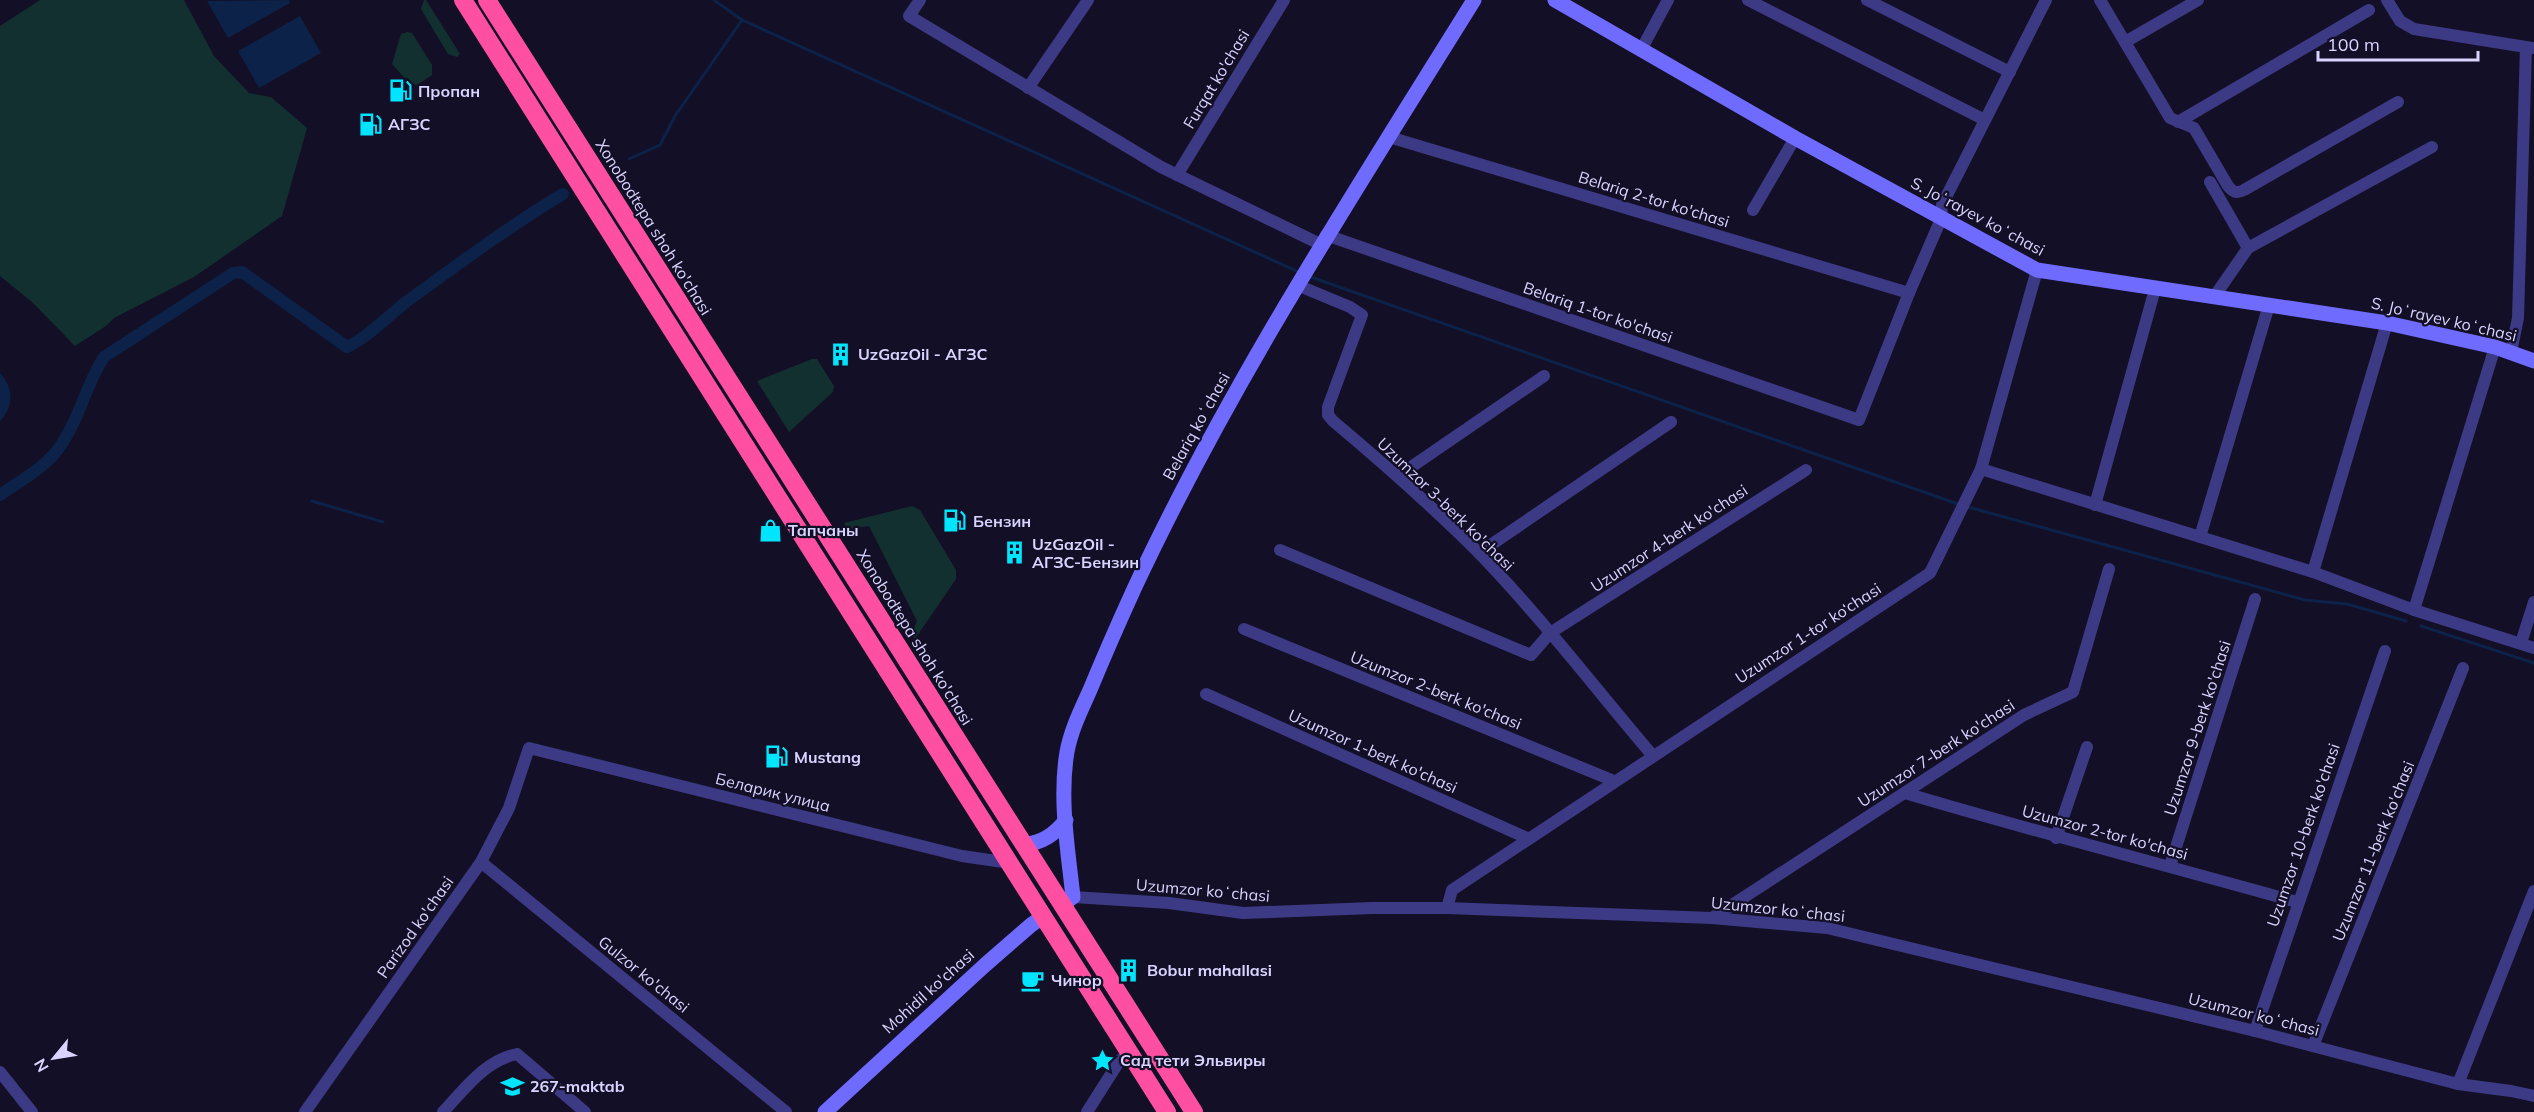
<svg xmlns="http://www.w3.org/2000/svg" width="2534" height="1112" viewBox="0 0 2534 1112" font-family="Mulish,sans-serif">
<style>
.green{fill:#12302f}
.water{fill:#0c2248}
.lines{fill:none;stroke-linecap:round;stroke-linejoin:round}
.stream{stroke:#0c2248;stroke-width:3}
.canal{stroke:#0c2248;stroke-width:12}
.street{stroke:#3d3a85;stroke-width:12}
.secondary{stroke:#6f6bff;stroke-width:15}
.highway{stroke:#ff4fa3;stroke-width:18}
.labels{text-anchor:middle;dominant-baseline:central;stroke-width:4.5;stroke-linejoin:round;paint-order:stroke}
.street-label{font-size:16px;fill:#d9d4ff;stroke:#130f26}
.poi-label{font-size:16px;font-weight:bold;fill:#d9d4ff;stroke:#130f26;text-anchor:start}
</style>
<rect width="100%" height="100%" fill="#130f26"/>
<g class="green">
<path d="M 40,0 L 184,0 L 214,56 L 249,93 L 271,97 L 307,128 L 282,216 L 194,277 L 114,318 L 106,326 L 75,346 L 32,302 L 0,276 L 0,26 Z"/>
<path d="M 424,0 L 426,0 L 460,54 L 457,57 L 448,54 L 421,9 Z"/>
<path d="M 408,32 L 412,33 L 432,65 L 432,75 L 417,85 L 409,83 L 392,64 L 401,34 Z"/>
<path d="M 812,359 L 817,359 L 834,386 L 833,392 L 789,432 L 757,381 Z"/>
<path d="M 912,506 L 920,510 L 956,570 L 956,579 L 915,639 L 911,634 L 917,621 L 869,526 L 848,529 L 844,523 Z"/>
</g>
<g class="water">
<path d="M 289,0 L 290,3 L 228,38 L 207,1 Z"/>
<path d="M 300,16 L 321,53 L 259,88 L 238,51 Z"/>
<path d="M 0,373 C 14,388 14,406 0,421 Z"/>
</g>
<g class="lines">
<g class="stream">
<path d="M 714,0 L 742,20 L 1299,272"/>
<path d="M 629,159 L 660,145 L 675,116 L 742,20"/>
<path d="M 1308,276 L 1958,504"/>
<path d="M 312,501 L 383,522"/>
<path d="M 1968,507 L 2305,600 L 2347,604 L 2406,621"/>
<path d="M 2421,626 L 2534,663"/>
</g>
<path class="canal" d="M 0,495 C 21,480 47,467 61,445 C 80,418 86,384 104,357 L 233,273 L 242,272 L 347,347 C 368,337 387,317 406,302 C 457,265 508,227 563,194"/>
<g class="street">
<path d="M 920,0 L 909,16 L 1161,167 L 1320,244"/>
<path d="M 1748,0 L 1985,120"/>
<path d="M 1867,0 L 2010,72"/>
<path d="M 2100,0 L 2170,118 L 2194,128 L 2228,186 C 2233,192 2236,194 2244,190 L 2398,102"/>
<path d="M 2387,0 L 2400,21 L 2414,29 L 2532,48"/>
<path d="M 2125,42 L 2198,0"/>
<path d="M 1641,50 L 1668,0"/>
<path d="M 1028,88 L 1088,0"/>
<path d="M 2178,122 L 2369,10"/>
<path d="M 1389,137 L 1909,293"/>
<path d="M 1177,175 L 1284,0"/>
<path d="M 2210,182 L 2248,248"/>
<path d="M 1753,210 L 1795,138"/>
<path d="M 1326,235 L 1859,420 L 1909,293 L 1941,219 L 1942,205 L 2046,0"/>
<path d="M 1297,285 L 1350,307 L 1362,315 L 1328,407 L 1328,415 L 1333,421 C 1383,463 1432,506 1478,552 C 1540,616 1595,688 1653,756"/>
<path d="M 2214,297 L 2248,248 L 2432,147"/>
<path d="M 2511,352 L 2518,318 L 2526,47"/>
<path d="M 1981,469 L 2313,572 L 2414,610 L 2534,648"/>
<path d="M 1398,476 L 1544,376"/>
<path d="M 2095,505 L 2155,289"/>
<path d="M 2200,537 L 2269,305"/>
<path d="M 1280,550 L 1531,655 L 1550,633 L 1806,470"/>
<path d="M 1479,553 L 1671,422"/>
<path d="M 2313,572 L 2387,323"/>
<path d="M 2414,610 L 2495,347"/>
<path d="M 1244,629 L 1614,781"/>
<path d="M 2521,643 L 2534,602"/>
<path d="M 1206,694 L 1527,838"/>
<path d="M 1905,793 C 2035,832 2166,865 2297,902"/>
<path d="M 2056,838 L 2087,747"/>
<path d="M 481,862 L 786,1112"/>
<path d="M 2170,866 L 2255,599"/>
<path d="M 1073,897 L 1169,903 L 1243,913 L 1372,908 L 1447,908 L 1712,918 L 1827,928 L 2255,1031 L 2458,1084 L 2511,1091 L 2534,1096"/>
<path d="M 1447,908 L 1452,890 L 1930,573 L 1981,469 L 2037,270"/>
<path d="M 1712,918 L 2024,715 L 2073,692 L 2109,569"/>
<path d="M 2255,1031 L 2385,651"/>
<path d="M 2313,1046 L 2463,668"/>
<path d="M 0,1072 L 32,1112"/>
<path d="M 2458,1084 L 2534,891"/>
<path d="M 305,1112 L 481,862 L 509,808 L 529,748 L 962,856 L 1010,863"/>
<path d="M 443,1112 C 465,1089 484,1061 517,1054 L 585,1112"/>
<path d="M 1087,1112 L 1120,1060 L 1131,1053"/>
</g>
<g class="secondary">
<path d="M 1555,0 L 1795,138 L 2037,270 L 2387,323 L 2495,347 L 2534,361"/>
<path d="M 1024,845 C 1043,842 1054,835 1066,820"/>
<path d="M 1062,905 L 1073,897 C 1068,850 1059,799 1067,752 C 1071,730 1081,710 1090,690 C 1104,656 1119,622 1134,589 C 1230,383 1354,193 1474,0"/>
<path d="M 825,1112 L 985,965 L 1031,925 L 1044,916"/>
</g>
<g class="highway">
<path d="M 463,0 L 1167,1112"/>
<path d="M 487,0 L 1194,1112"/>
</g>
</g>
<defs>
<symbol id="fuel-bare" viewBox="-9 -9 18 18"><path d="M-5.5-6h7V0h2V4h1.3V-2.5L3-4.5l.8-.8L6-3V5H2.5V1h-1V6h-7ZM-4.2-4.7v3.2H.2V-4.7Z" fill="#00e5ff" stroke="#130f26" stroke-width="2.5" paint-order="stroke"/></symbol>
<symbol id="building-bare" viewBox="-9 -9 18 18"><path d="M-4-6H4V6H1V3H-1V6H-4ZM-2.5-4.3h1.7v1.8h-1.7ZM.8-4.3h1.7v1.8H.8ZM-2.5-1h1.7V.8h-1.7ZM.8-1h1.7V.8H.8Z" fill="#00e5ff" stroke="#130f26" stroke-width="2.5" paint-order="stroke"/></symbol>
<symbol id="shop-bare" viewBox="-9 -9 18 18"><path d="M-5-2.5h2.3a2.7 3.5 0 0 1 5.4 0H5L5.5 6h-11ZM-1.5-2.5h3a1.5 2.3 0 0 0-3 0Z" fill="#00e5ff" stroke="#130f26" stroke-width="2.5" paint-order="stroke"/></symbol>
<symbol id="cafe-bare" viewBox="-9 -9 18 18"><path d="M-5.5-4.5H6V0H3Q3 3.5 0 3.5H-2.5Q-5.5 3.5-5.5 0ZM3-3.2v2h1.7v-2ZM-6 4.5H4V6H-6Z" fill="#00e5ff" stroke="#130f26" stroke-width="2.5" paint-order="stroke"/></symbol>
<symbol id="sight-bare" viewBox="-9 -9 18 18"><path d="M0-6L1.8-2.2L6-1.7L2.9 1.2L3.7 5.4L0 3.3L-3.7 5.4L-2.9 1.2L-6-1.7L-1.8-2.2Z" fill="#00e5ff" stroke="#130f26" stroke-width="2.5" paint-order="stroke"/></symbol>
<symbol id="school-bare" viewBox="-9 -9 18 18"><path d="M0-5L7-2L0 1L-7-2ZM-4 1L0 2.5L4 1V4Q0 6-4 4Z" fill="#00e5ff" stroke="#130f26" stroke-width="2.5" paint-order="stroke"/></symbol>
</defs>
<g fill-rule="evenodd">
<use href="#fuel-bare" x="384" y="74" width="33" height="33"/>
<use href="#fuel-bare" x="354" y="108" width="33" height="33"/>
<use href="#building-bare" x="824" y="338" width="33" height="33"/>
<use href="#fuel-bare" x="938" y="504" width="33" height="33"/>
<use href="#shop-bare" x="754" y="514" width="33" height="33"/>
<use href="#building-bare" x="998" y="536" width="33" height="33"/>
<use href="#fuel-bare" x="760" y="740" width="33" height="33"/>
<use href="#building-bare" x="1112" y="954" width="33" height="33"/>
<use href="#cafe-bare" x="1016" y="964" width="33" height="33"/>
<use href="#sight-bare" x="1086" y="1044" width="33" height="33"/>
<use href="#school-bare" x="496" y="1070" width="33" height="33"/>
</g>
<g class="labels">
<g class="street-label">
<text transform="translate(1216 79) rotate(-59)">Furqat ko'chasi</text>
<text transform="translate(1654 199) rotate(17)">Belariq 2-tor ko'chasi</text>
<text transform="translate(1978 216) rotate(28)">S. Joʻrayev koʻchasi</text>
<text transform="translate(654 227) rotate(58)">Xonobodtepa shoh ko'chasi</text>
<text transform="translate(1598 312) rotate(19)">Belariq 1-tor ko'chasi</text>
<text transform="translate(2444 319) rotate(13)">S. Joʻrayev koʻchasi</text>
<text transform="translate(1196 426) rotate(-61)">Belariq koʻchasi</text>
<text transform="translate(1446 504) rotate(44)">Uzumzor 3-berk ko'chasi</text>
<text transform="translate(1669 538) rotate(-33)">Uzumzor 4-berk ko'chasi</text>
<text transform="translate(1808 633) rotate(-33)">Uzumzor 1-tor ko‘chasi</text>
<text transform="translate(915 637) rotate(58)">Xonobodtepa shoh ko'chasi</text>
<text transform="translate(1436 690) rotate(22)">Uzumzor 2-berk ko'chasi</text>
<text transform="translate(2197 728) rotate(-72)">Uzumzor 9-berk ko'chasi</text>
<text transform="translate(1373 751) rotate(24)">Uzumzor 1-berk ko'chasi</text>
<text transform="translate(1936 753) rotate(-33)">Uzumzor 7-berk ko'chasi</text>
<text transform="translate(773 792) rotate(14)">Беларик улица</text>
<text transform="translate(2105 832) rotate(15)">Uzumzor 2-tor ko'chasi</text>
<text transform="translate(2303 835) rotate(-71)">Uzumzor 10-berk ko'chasi</text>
<text transform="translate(2373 851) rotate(-68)">Uzumzor 11-berk ko'chasi</text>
<text transform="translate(1203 890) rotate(5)">Uzumzor koʻchasi</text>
<text transform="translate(1778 909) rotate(6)">Uzumzor koʻchasi</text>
<text transform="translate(415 927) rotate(-55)">Parizod ko'chasi</text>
<text transform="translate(644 974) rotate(39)">Gulzor ko'chasi</text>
<text transform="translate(928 991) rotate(-42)">Mohidil ko'chasi</text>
<text transform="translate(2254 1014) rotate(14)">Uzumzor koʻchasi</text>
</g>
<g class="poi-label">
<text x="418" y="91">Пропан</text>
<text x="388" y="124">АГЗС</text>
<text x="858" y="354">UzGazOil - АГЗС</text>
<text x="973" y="521">Бензин</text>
<text x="788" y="530">Тапчаны</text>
<text x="1032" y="544">UzGazOil -<tspan x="1032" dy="18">АГЗС-Бензин</tspan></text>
<text x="794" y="757">Mustang</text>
<text x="1147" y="970">Bobur mahallasi</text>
<text x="1051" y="980">Чинор</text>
<text x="1120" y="1060">Сад тети Эльвиры</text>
<text x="530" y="1086">267-maktab</text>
</g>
</g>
<g transform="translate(54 1058) rotate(240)" stroke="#130f26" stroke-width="4.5" paint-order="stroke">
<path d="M0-4.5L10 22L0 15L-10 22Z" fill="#d9d4ff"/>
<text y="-9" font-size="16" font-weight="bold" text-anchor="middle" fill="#d9d4ff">N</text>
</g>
<path d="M2318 51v9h160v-9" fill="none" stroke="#d9d4ff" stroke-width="3"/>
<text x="2327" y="51" font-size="18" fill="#d9d4ff" stroke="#130f26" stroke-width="4.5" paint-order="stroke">100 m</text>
</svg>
